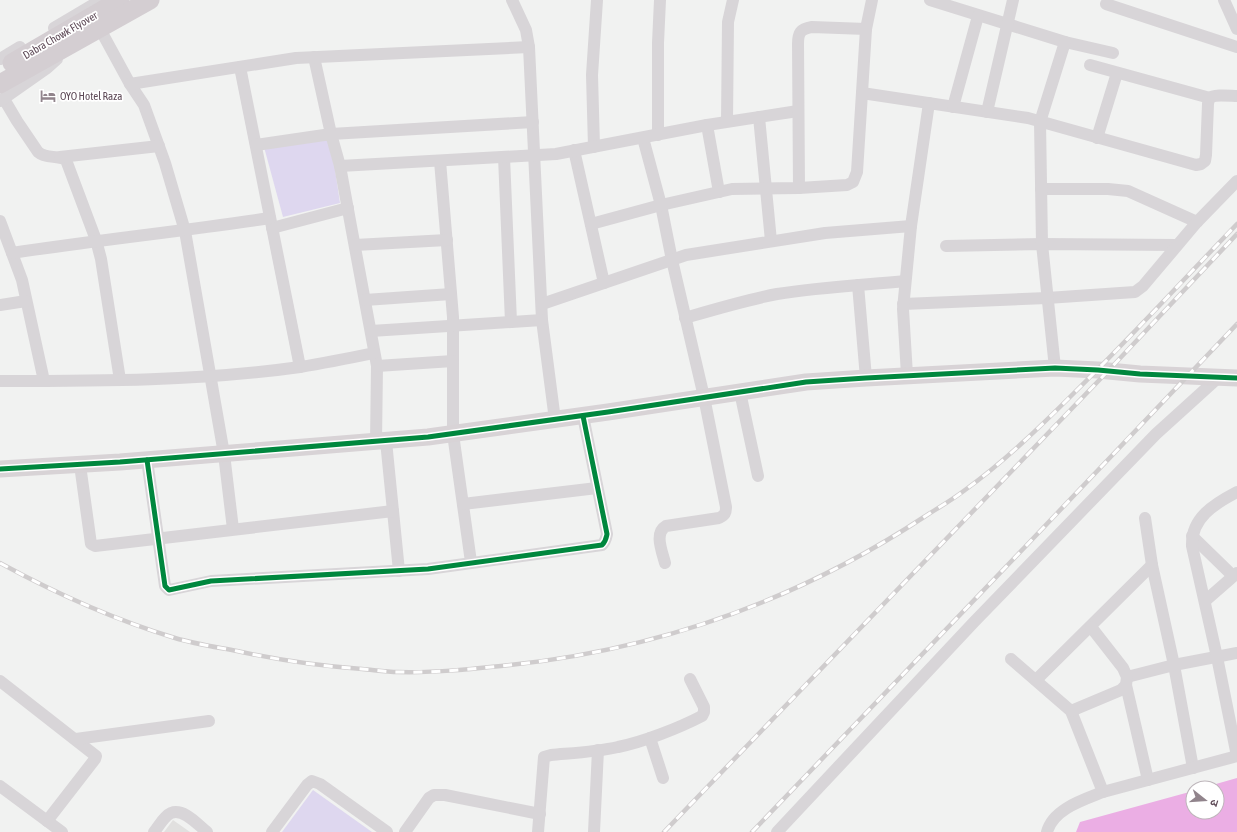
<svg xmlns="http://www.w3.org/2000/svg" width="1237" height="832" viewBox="0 0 1237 832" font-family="'Asap Condensed','Noto Sans Devanagari',sans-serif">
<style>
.education{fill:#e1e0df}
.green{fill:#ded7ef}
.water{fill:#ebaee4}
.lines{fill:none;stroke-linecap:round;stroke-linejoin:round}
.street{stroke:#d8d5d8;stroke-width:12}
.secondary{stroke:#d8d3d6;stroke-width:17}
.primary{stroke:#d4ced2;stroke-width:19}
.rail-casing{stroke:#cfcccd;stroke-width:4.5}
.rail{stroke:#fff;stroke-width:3;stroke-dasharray:9;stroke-linecap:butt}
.cycleway-casing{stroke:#fff;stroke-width:8}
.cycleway{stroke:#00873e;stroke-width:5}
.labels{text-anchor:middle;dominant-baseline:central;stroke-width:3.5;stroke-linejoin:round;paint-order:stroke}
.street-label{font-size:11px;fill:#5d4956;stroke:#fff}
.poi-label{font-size:11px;fill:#5d4956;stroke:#fff;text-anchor:start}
</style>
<rect width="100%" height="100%" fill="#f1f2f1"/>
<path class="education" d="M 173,820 L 190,832 L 164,832 Z"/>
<g class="green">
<path d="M 330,136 L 340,203 L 283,217 L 264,147 Z"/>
<path d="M 313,790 L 372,832 L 282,832 Z"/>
</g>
<path class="water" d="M 1237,778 L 1237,832 L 1076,832 L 1080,822 L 1193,791 L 1193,812 L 1217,812 L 1217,788 L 1202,788 Z"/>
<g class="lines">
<g class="street">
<path d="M 512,0 L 526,30 L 529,47 L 542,320 L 555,420"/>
<path d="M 930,0 L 1065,42 L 1113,53"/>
<path d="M 1224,0 L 1237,29"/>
<path d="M 1106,4 L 1237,47"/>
<path d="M 54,28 L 101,0"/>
<path d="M 100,29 L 130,84 L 144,105 L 165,163 L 185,231 L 224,454 L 233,529"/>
<path d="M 314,57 L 331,134 L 533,122"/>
<path d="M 0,59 L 20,47"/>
<path d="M 1090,65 L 1210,98"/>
<path d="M 240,67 L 300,367"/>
<path d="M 130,84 L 296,58 L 529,47"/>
<path d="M 862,93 L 1028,118 L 1196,165 L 1201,164 L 1205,161 L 1206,155 L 1208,104 C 1208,103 1209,99 1210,98 C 1214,94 1231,96 1237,96"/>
<path d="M 4,99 L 17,121 L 38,152 C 46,159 57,155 66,160 L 96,240 L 101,259 L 120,380"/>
<path d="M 0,101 L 47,68 L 57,59"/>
<path d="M 953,107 L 978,16"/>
<path d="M 987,112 L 1013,0"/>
<path d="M 759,117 L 771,241"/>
<path d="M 727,121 L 728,22 L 733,0"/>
<path d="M 707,125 L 719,192"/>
<path d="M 658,135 L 658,43 L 660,0"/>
<path d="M 643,138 L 661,205 L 672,260 L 704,397 L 726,507 C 726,513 725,515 719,518 L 666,526 C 654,533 662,551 665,563"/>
<path d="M 1097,138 L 1117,73"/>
<path d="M 256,145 L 331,134 L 340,166 L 351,226 L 377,366 L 376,442"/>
<path d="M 594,147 L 592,75 L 597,0"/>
<path d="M 574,150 L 604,283"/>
<path d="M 60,157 L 159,146"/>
<path d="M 504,157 L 511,322"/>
<path d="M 440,161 L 453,317 L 453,434 L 471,562"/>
<path d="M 340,166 L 556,154 L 707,125 L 798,111"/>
<path d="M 799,188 L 798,44 C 798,33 800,29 812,27 L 866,29"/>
<path d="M 1041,189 L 1108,189 L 1128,191 L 1197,222"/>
<path d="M 0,221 L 22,280 L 44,381"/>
<path d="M 591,224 L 661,205 L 732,189 L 799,188 L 847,185 L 853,182 L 857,172 L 866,29 L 872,0"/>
<path d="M 272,228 L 348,208"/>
<path d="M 355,245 L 447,240"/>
<path d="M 946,246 L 1042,244 L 1177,245"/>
<path d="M 12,253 C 98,240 184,231 270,218"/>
<path d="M 858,285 L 866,378"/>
<path d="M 365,300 L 451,294"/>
<path d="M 542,304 L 686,255 L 825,233 L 911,226"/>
<path d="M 903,304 L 1047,298 L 1135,292 L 1143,286 L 1197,222 L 1237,181"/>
<path d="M 0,305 L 26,301"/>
<path d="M 685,318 C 716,309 746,300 777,294 C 820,287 863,285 905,281"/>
<path d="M 371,331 L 542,320"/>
<path d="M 377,366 L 453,361"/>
<path d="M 1055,368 L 1042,244 L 1040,122 L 1065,42"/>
<path d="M 907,375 L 903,309 L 911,226 L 929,103"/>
<path d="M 0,381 C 100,381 201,381 300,367 C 325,363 350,358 374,353"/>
<path d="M 740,392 L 758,476"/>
<path d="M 386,441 L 399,571"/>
<path d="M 147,460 L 165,586 L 169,590 L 211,581 L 428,569 L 602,545 C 606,541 606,539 607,534 L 583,416"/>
<path d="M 80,465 L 91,544 L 95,546 L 393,511"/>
<path d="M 463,504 L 597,488"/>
<path d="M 1145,518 L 1152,565 L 1174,665 L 1193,768"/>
<path d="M 1192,536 L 1233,576"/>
<path d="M 1205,601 L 1237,573"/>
<path d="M 1011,659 L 1071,711 L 1103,792"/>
<path d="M 1127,677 L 1174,665 L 1237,653"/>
<path d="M 1036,680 L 1152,565"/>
<path d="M 0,681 L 96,756 L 95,759 L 47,821"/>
<path d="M 1126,685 L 1148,780"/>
<path d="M 1071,711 L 1121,690 L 1126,685 L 1127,677 L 1123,668 L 1091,627"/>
<path d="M 650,738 L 663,778"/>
<path d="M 76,739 L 209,721"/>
<path d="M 0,786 L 62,832"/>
<path d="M 154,832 C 159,826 164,816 171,813 C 184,808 198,825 207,832"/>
<path d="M 272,832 L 307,785 L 312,781 L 320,784 L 387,832"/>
<path d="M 405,832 L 429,798 L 434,795 L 445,795 L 540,814"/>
<path d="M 538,832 L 544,757 L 551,755 C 573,753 596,752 618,747 C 643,742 679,728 702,716 L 704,712 L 704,707 L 690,679"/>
<path d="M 594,832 L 598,750"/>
<path d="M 777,832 L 974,622 L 1156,434 L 1220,376"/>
<path d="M 1047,832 C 1053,809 1083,800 1103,792 L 1237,756 L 1217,657 L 1192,546 C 1191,518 1214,504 1237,492"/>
</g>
<path class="secondary" d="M 0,469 L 120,462 L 428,437 L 608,412 L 806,382 L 866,378 L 1055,368 L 1098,370 L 1140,374 L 1237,378"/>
<g class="primary">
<path d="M 12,63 L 120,0"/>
<path d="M 0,84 L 150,0"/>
</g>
<defs>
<g id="rail">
<path d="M 0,563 C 55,593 115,620 175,638 C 195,644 216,647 237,651 C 278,660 320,666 362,669 C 374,670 386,672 398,672 C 435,673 473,669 510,665 C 660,649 798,600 924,517 C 938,508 952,500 965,490 C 1005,461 1041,426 1076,391 C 1131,337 1183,280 1237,224"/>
<path d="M 664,832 L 1108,371 L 1237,234"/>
<path d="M 752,832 L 1024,548 L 1237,324"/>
</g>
</defs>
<use href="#rail" class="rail-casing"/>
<use href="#rail" class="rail"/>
<defs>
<g id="cycleway">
<path d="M 147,460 L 165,586 L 169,590 L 211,581 L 428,569 L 602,545 C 606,541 606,539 607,534 L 583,416"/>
<path d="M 0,469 L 120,462 L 428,437 L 608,412 L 806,382 L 866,378 L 1055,368 L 1098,370 L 1140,374 L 1237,378"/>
</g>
</defs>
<use href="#cycleway" class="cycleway-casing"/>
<use href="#cycleway" class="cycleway"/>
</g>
<defs>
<symbol id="hotel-bare" viewBox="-9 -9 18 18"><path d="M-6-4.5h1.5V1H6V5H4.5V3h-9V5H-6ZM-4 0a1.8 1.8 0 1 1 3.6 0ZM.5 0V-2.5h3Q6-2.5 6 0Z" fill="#91848c" stroke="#fff" stroke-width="2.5" paint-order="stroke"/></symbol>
</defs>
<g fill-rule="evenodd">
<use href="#hotel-bare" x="37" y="85" width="22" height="22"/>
</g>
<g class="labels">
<g class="street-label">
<text transform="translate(60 35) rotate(-30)">Dabra Chowk Flyover</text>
</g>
<g class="poi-label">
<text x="60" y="96">OYO Hotel Raza</text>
</g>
</g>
<g transform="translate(1205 800) rotate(107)"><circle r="19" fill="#ffffff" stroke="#beb6bb"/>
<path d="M0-3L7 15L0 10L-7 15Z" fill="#91848c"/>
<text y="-6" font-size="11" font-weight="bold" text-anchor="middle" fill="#5d4956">उ</text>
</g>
</svg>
